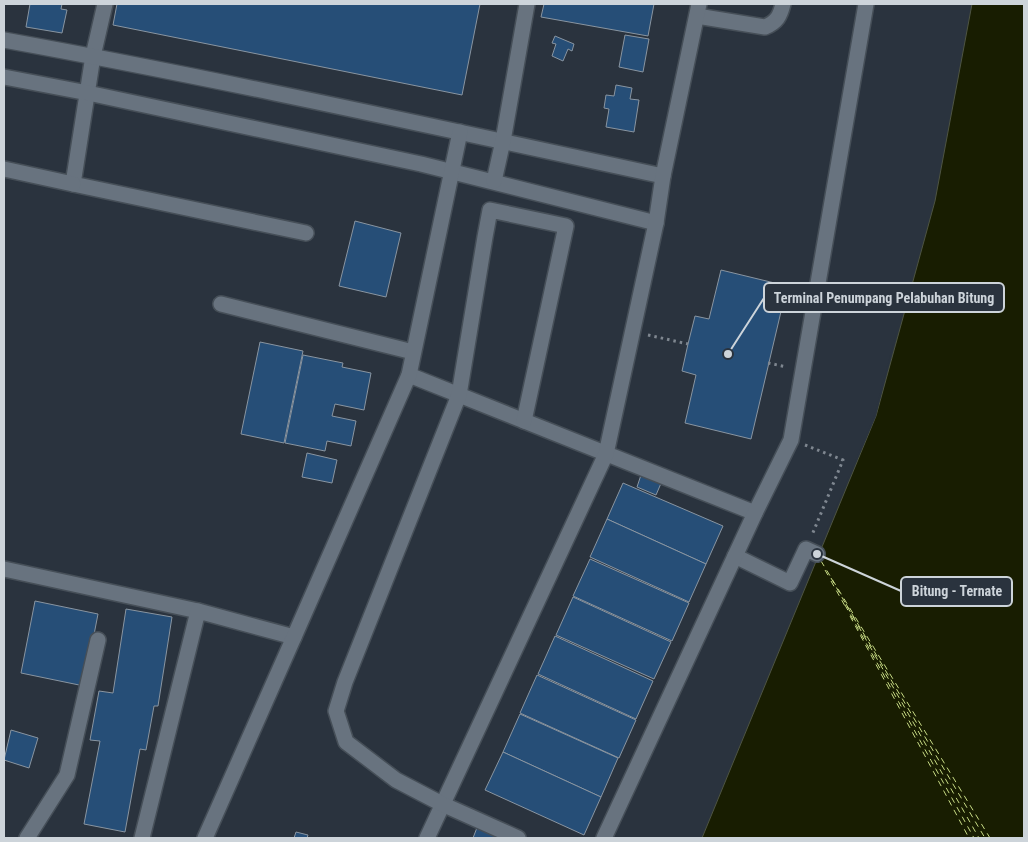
<svg xmlns="http://www.w3.org/2000/svg" width="1028" height="842" viewBox="0 0 1028 842" font-family="'Roboto Condensed',sans-serif">
<style>
.water{fill:#181d01;stroke:#4e5442}
.pier{fill:#2a333e}
.lines{fill:none;stroke-linecap:round;stroke-linejoin:round}
.ferry{stroke:#c7da84;stroke-width:1;stroke-dasharray:6 5;stroke-linecap:butt}
.building{fill:#264e77;stroke:#8995a1}
.minor-casing{stroke:#464f58;stroke-width:18}
.path{stroke:#7f8790;stroke-width:3;stroke-dasharray:2.5 4;stroke-linecap:butt}
.minor{stroke:#68737f;stroke-width:15}
.leader{fill:none;stroke:#cdd4da;stroke-width:2}
.callout-dot{fill:#cdd4da;stroke:#2a333e;stroke-width:2}
.callout{fill:#2a333e;stroke:#cdd4da;stroke-width:2}
.callout-label{font-size:14px;text-anchor:middle;font-weight:bold;fill:#cdd4da}
</style>
<rect width="100%" height="100%" fill="#2a333e"/>
<path class="water" d="M 972,4 L 1024,4 L 1024,838 L 702,838 L 876,416 L 935,201 Z"/>
<path class="pier" d="M 896,333 L 876,416 L 813,563 L 874,415 Z"/>
<g class="lines">
<g class="ferry">
<path d="M 821,561 L 990,838"/>
<path d="M 825,570 L 829,577"/>
<path d="M 831,578 L 979,838"/>
<path d="M 831,581 L 845,606"/>
<path d="M 846,604 L 985,838"/>
<path d="M 845,605 L 974,838"/>
<path d="M 850,616 L 969,838"/>
</g>
</g>
<g class="building">
<path d="M 30,4 L 62,4 L 61,9 L 67,10 L 62,33 L 26,27 Z"/>
<path d="M 117,4 L 480,4 L 462,95 L 113,25 Z"/>
<path d="M 544,4 L 654,4 L 648,36 L 541,17 Z"/>
<path d="M 625,35 L 649,39 L 643,72 L 619,67 Z"/>
<path d="M 555,36 L 574,44 L 572,51 L 568,49 L 563,61 L 552,56 L 556,44 L 552,43 Z"/>
<path d="M 616,85 L 632,88 L 630,99 L 639,100 L 634,132 L 606,127 L 609,109 L 604,108 L 606,95 L 614,96 Z"/>
<path d="M 355,221 L 401,233 L 386,297 L 339,286 Z"/>
<path d="M 721,270 L 787,286 L 751,439 L 685,423 L 696,375 L 682,371 L 688,344 L 695,316 L 709,319 Z"/>
<path d="M 260,342 L 303,351 L 284,443 L 241,434 Z"/>
<path d="M 303,355 L 343,363 L 342,367 L 371,373 L 364,410 L 335,404 L 332,416 L 356,421 L 351,446 L 327,441 L 325,451 L 285,443 Z"/>
<path d="M 307,453 L 337,460 L 332,483 L 302,477 Z"/>
<path d="M 642,472 L 662,481 L 656,495 L 637,487 Z"/>
<path d="M 623,483 L 723,526 L 706,564 L 607,519 Z"/>
<path d="M 607,519 L 706,564 L 689,602 L 590,557 Z"/>
<path d="M 590,559 L 689,603 L 672,641 L 573,596 Z"/>
<path d="M 573,597 L 671,642 L 654,679 L 556,635 Z"/>
<path d="M 35,601 L 98,614 L 84,686 L 21,673 Z"/>
<path d="M 126,609 L 172,617 L 158,706 L 154,706 L 146,750 L 140,749 L 125,832 L 84,824 L 100,741 L 90,740 L 99,691 L 113,693 Z"/>
<path d="M 555,636 L 653,681 L 636,719 L 538,674 Z"/>
<path d="M 537,675 L 636,720 L 619,758 L 520,713 Z"/>
<path d="M 520,714 L 618,758 L 601,797 L 503,752 Z"/>
<path d="M 11,730 L 38,738 L 29,768 L 4,760 Z"/>
<path d="M 503,752 L 601,797 L 584,835 L 485,790 Z"/>
<path d="M 478,825 L 510,838 L 473,838 Z"/>
<path d="M 296,832 L 308,835 L 307,838 L 294,838 Z"/>
</g>
<g class="lines">
<defs>
<g id="minor">
<path d="M 105,4 L 93,56 L 73,184 L 306,233"/>
<path d="M 697,16 L 765,27 C 777,22 780,16 783,4"/>
<path d="M 4,40 C 225,80 444,129 663,176"/>
<path d="M 4,77 L 88,93 L 421,164 L 656,223"/>
<path d="M 4,169 L 73,184"/>
<path d="M 494,181 L 503,141 L 527,4"/>
<path d="M 221,304 L 413,352"/>
<path d="M 409,375 L 755,513"/>
<path d="M 735,556 L 790,583 L 806,549 L 817,554"/>
<path d="M 4,569 L 198,611"/>
<path d="M 27,838 L 67,775 L 98,640"/>
<path d="M 142,838 L 198,611 L 294,637"/>
<path d="M 205,838 L 294,637 L 409,375 L 460,132"/>
<path d="M 427,838 L 606,454 L 656,223 L 663,176 L 699,4"/>
<path d="M 518,838 L 442,804 L 396,780 L 346,742 L 336,711 L 345,682 L 459,395 L 485,237 L 490,210 L 566,226 L 524,421"/>
<path d="M 604,838 L 755,513 L 791,440 L 866,4"/>
</g>
</defs>
<use href="#minor" class="minor-casing"/>
<g class="path">
<path d="M 648,335 L 688,344"/>
<path d="M 768,363 L 787,367"/>
<path d="M 805,445 L 843,460 L 812,535"/>
</g>
<use href="#minor" class="minor"/>
</g>
<path class="leader" d="M728 354L764 298M817 554L901 591"/>
<g class="callout-dot">
<circle cx="728" cy="354" r="5"/>
<circle cx="817" cy="554" r="5"/>
</g>
<g class="callout">
<rect x="764" y="283" width="240" height="29" rx="5"/>
<rect x="901" y="577" width="111" height="29" rx="5"/>
</g>
<g class="callout-label">
<text x="884" y="303">Terminal Penumpang Pelabuhan Bitung</text>
<text x="957" y="596">Bitung - Ternate</text>
</g>
<rect width="1028" height="842" fill="none" stroke="#cdd4da" stroke-width="10"/>
</svg>
